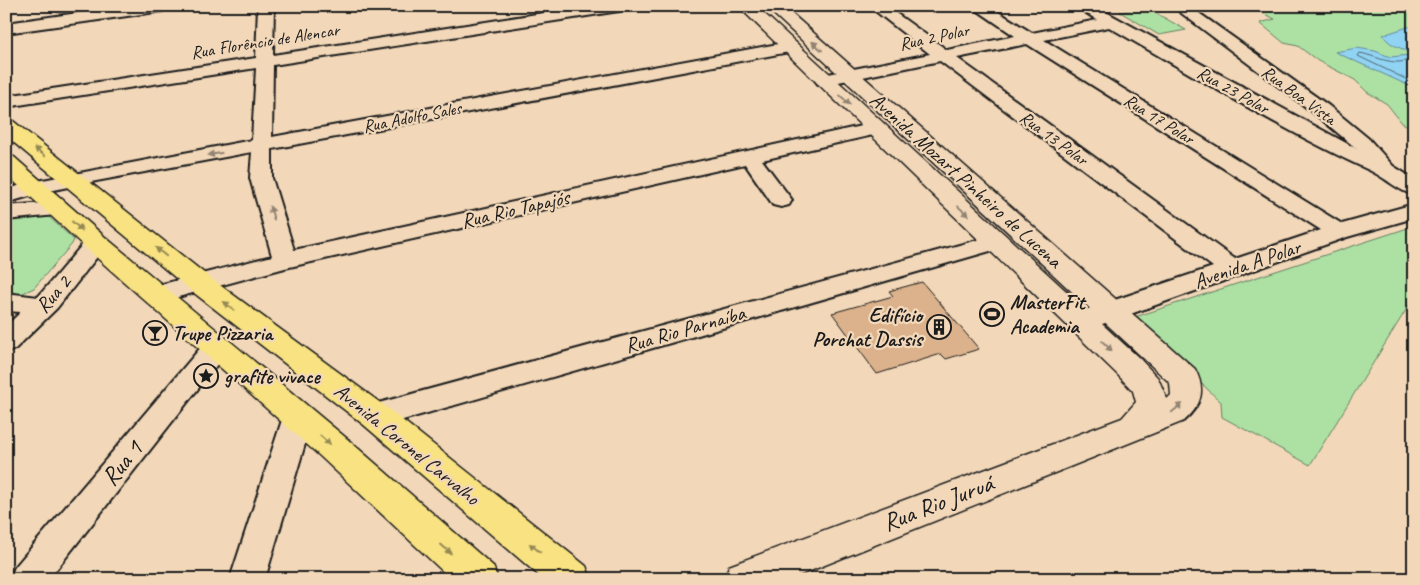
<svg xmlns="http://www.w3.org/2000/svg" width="1420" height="585" viewBox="0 0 1420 585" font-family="Caveat,sans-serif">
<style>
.green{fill:#ace1a3;stroke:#647e60}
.water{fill:#91d3f3;stroke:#628a9d}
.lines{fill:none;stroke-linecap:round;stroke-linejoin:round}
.shore{stroke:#4b6572;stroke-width:1}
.building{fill:#dbb28c;stroke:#1c1c1c}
.minor-casing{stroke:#1c1c1c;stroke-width:4}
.secondary-casing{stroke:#1c1c1c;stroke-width:3}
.primary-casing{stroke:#1c1c1c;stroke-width:3}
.minor{fill:#f2d8b9;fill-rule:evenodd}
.secondary{fill:#f2d8b9;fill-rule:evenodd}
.primary{fill:#f8e281;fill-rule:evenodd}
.oneway{fill:#928372}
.oneway2{fill:#958954}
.labels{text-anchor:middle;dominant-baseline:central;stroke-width:4.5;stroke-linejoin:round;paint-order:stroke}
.far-street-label{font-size:18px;fill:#1c1c1c;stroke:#f2d8b9}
.street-label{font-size:21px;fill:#1c1c1c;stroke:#f2d8b9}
.poi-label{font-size:21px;font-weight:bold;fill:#1c1c1c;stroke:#f2d8b9;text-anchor:start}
.near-street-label{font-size:25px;fill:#1c1c1c;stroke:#f2d8b9}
</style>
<rect width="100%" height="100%" fill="#f2d8b9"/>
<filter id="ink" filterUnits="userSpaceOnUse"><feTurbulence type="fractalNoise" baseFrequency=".02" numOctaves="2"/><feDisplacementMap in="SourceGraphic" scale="10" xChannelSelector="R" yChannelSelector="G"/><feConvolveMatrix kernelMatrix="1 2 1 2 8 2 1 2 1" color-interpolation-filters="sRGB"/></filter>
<g filter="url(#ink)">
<g class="green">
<path d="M 1284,6 L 1414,6 L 1414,129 L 1402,123 L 1387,104 L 1367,92 L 1355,80 L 1318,61 L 1298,46 L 1284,43 L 1260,23 L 1275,19 L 1258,11 L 1287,9 Z"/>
<path d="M 1145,7 L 1186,30 L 1159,35 L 1120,12 Z"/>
<path d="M 40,216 L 49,217 L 72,238 L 74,240 L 72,244 L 34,288 L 21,294 L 6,292 L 6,218 Z"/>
<path d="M 1414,226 L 1414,297 L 1310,465 L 1222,417 L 1221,402 L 1132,318 Z"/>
</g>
<path class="water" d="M 1411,26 L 1414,28 L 1414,88 L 1335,52 L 1357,48 L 1375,51 L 1390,57 L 1410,55 C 1402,45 1392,49 1383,35 Z"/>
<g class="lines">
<path class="shore" d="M 1414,56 C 1399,70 1377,56 1360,53 L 1358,56 L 1414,83"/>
</g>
<path class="building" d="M 922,282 L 979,349 L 946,359 L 941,354 L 877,374 L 832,313 L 893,296 L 889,291 Z"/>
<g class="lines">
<defs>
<g id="minor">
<path d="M 129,6 L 170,6 L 168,9 L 163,11 L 6,33 L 6,23 Z"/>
<path d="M 258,6 L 274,6 L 273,55 L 588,6 L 626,6 L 624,9 L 619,11 L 273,65 L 272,137 L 789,42 L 795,43 L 797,47 L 795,51 L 789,52 L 272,149 L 272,178 L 294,250 L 875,123 L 882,125 L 885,129 L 882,133 L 762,160 L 792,200 L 789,205 L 781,207 L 773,205 L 745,164 L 285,268 L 156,303 L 147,300 L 143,294 L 147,288 L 272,256 L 250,178 L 252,152 L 91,182 L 40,193 L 6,203 L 6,190 L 27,183 L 252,140 L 256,68 L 6,107 L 6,96 L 256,58 Z"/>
<path d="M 869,6 L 886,6 L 947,50 L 1015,36 L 971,6 L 989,6 L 1032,33 L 1097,20 L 1076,6 L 1095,6 L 1357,149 L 1315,114 L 1172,6 L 1189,6 L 1329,106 L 1369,139 L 1393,166 L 1414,179 L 1414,195 C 1398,191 1386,178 1371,171 C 1281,130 1195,76 1109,27 L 1044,40 L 1342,224 L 1414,204 L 1414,218 L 1347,237 L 1091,328 L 1082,330 L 1073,328 L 1069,321 L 1073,314 L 1213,267 L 940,61 L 824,85 L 818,84 L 815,80 L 818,76 L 930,54 ZM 1027,44 L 1321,230 L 1235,259 L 957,58 Z"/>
<path d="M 58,202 L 66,204 L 69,209 L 66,214 L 6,220 L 6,206 Z"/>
<path d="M 996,235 L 1004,237 L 1008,242 L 1004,247 L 375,428 L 365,424 L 360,416 L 365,408 L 375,404 Z"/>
<path d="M 96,236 L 104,238 L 108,243 L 104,248 L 57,308 L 15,349 L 6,352 L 6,326 L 21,312 L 6,311 L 6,293 L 38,297 L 88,238 Z"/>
<path d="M 217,336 L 226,339 L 230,346 L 226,353 L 49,579 L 10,579 L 15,567 L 208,339 Z"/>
<path d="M 298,405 L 308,409 L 313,417 L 265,579 L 230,579 L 283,417 L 288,409 Z"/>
</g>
<path id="secondary" d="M 738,6 L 756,6 L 1139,358 L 1158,378 L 1167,399 L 1171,395 L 1170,383 L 765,6 L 783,6 L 1195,369 C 1206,390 1202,405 1184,421 L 790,579 L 724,579 L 729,566 L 1122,418 L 1136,402 L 1133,391 L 1117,374 Z"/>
<g id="primary">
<path d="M 6,119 L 13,121 L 209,277 L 386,407 L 586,566 L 591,579 L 543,579 L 364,425 L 189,289 L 6,136 Z"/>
<path d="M 6,155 L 14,157 L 105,237 L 345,437 L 493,566 L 498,579 L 451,579 L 321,457 L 87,249 L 6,174 Z"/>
</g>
</defs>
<use href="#minor" class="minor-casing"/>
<use href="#secondary" class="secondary-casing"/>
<use href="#primary" class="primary-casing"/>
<use href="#minor" class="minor"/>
<use href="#secondary" class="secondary"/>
<use href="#primary" class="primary"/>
</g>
<defs><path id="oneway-solid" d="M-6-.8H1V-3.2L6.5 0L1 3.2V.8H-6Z" transform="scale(1.25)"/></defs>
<g class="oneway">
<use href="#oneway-solid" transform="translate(817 46) rotate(-138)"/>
<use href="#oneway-solid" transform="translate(845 100) rotate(43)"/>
<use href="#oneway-solid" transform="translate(215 154) rotate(170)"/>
<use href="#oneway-solid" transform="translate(963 211) rotate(43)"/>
<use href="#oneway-solid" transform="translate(272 213) rotate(-107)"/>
<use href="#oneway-solid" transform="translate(1107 346) rotate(44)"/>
<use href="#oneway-solid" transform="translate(1177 408) rotate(-39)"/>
</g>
<g class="oneway2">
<use href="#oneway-solid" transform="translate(40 152) rotate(-140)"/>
<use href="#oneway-solid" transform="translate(77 226) rotate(42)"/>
<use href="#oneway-solid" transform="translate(161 252) rotate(-140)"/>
<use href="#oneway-solid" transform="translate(229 306) rotate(-143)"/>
<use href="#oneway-solid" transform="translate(325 440) rotate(41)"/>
<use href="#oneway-solid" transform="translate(535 548) rotate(-141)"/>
<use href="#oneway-solid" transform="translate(446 549) rotate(42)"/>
</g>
</g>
<defs>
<symbol id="stadium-ring" viewBox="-11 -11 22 22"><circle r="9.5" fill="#f2d8b9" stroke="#1c1c1c" stroke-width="1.5"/><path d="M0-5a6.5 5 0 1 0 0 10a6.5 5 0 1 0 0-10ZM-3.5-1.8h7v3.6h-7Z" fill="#1c1c1c"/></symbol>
<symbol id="building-ring" viewBox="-11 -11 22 22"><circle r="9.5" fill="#f2d8b9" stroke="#1c1c1c" stroke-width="1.5"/><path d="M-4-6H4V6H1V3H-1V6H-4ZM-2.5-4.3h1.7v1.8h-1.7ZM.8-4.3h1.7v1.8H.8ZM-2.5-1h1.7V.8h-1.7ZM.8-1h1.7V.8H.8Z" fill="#1c1c1c"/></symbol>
<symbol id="bar-ring" viewBox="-11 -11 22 22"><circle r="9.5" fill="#f2d8b9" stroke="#1c1c1c" stroke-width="1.5"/><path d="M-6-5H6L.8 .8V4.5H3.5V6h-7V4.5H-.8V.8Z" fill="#1c1c1c"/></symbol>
<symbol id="sight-ring" viewBox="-11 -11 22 22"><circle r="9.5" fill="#f2d8b9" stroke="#1c1c1c" stroke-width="1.5"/><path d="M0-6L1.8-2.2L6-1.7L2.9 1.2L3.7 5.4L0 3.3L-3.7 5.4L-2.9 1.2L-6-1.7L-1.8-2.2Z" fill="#1c1c1c"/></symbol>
</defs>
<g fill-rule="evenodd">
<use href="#stadium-ring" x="978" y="300" width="28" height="28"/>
<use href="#building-ring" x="925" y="313" width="28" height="28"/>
<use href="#bar-ring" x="141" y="319" width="28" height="28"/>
<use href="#sight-ring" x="192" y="362" width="28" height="28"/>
</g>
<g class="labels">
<g class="far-street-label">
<text transform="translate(934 37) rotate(-12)">Rua 2 Polar</text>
<text transform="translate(265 41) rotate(-9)">Rua Florêncio de Alencar</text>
<text transform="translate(1233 90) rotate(29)">Rua 23 Polar</text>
<text transform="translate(1299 95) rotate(36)">Rua Boa Vista</text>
<text transform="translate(412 117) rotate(-11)">Rua Adolfo Sales</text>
<text transform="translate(1159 119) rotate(32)">Rua 17 Polar</text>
<text transform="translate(1054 138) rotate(36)">Rua 13 Polar</text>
</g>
<g class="street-label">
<text transform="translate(966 180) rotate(42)">Avenida Mozart Pinheiro de Lucena</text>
<text transform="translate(515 209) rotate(-13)">Rua Rio Tapajós</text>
<text transform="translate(1247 264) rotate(-19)">Avenida A Polar</text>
<text transform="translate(53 294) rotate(-49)">Rua 2</text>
<text transform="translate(685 329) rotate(-16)">Rua Rio Parnaíba</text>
<text transform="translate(407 444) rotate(39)">Avenida Coronel Carvalho</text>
</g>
<g class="poi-label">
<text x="1010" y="302">MasterFit<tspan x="1010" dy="24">Academia</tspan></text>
<text x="922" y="315" text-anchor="end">Edifício<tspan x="922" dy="24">Porchat Dassis</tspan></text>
<text x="172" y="333">Trupe Pizzaria</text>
<text x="224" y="376">grafite vivace</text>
</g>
<g class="near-street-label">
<text transform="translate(122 463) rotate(-51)">Rua 1</text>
<text transform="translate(938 503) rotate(-21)">Rua Rio Juruá</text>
</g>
</g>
<rect width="1420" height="585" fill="none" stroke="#f2d8b9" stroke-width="25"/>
<rect x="12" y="12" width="1395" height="560" fill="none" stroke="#1c1c1c" stroke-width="2" filter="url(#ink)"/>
</svg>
